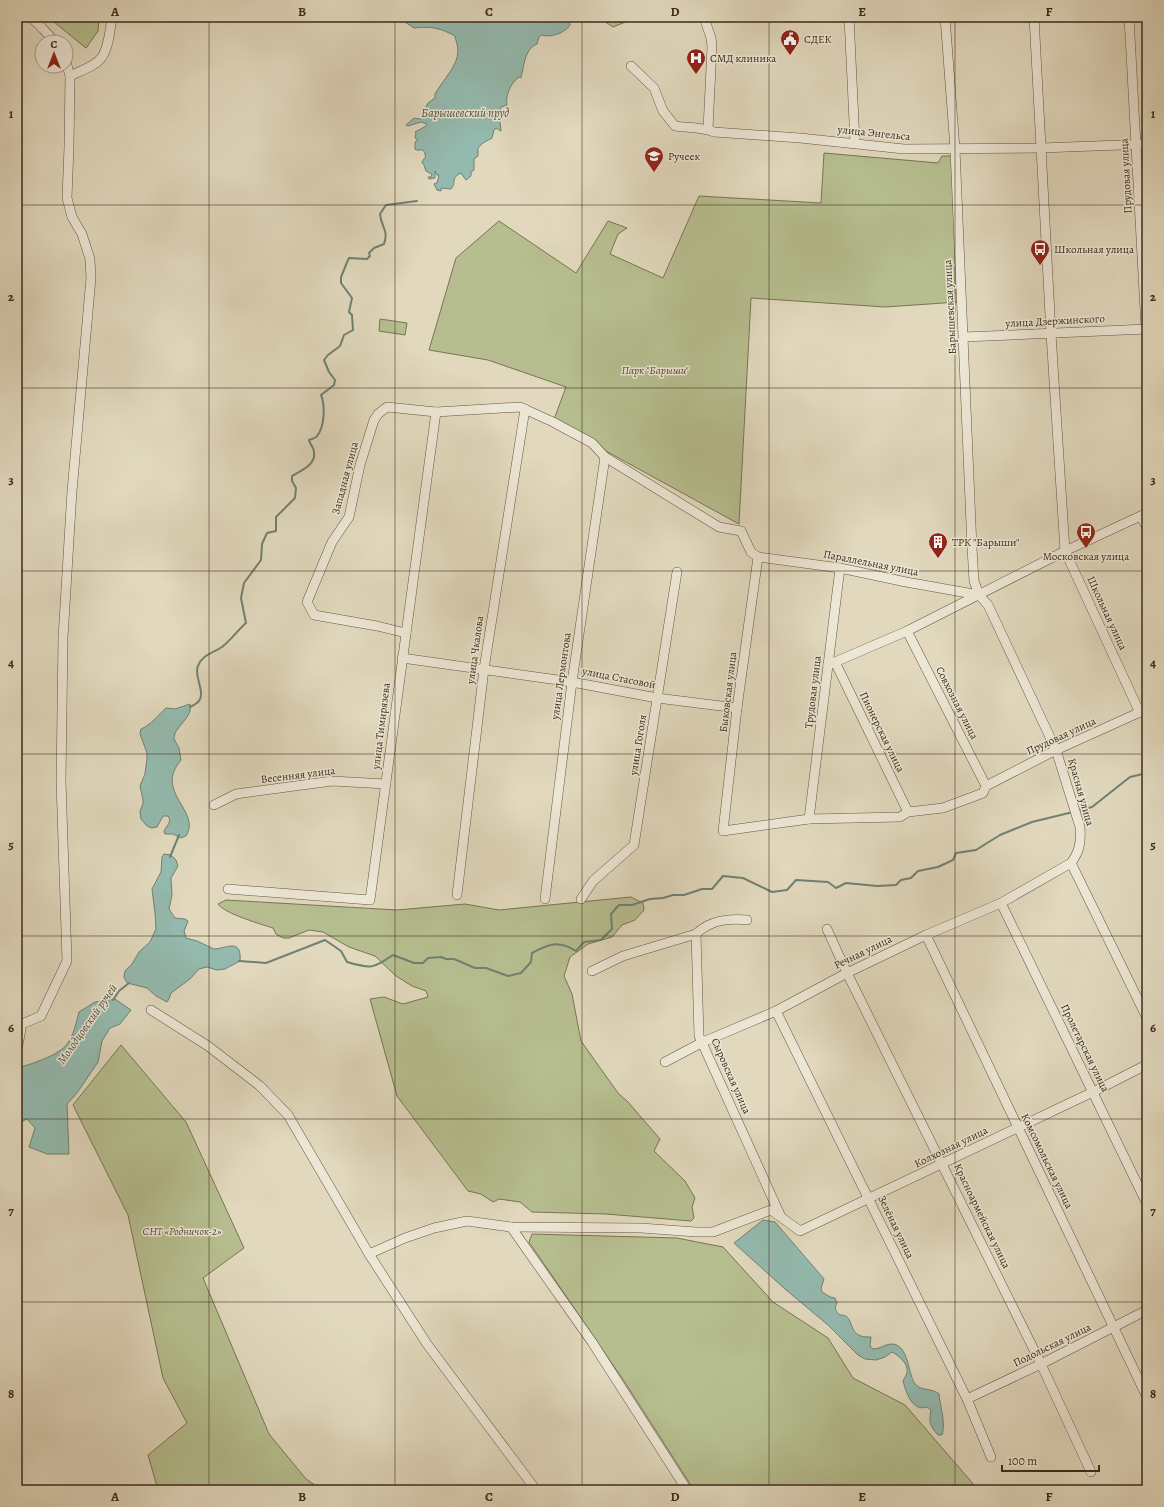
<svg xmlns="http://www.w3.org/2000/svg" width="1164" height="1507" viewBox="0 0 1164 1507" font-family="Alegreya,serif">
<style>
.green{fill:#b6be8f;stroke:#787454}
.water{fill:#94baaf;stroke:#708073}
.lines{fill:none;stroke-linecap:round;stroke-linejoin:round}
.stream{stroke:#708073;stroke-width:2}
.minor-casing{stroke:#645641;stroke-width:10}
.minor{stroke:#ece6d4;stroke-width:9}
.grid{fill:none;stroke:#3b2a18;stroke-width:1;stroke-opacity:0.55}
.labels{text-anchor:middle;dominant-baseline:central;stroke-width:3;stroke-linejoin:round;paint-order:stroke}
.poi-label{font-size:11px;fill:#3b2a18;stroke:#ece6d4;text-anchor:start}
.street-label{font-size:11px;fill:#3b2a18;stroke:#ece6d4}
.park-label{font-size:11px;font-style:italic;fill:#544830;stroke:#ece6d4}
.water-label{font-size:12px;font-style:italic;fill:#514e3e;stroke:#ece6d4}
.neatline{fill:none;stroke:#3b2a18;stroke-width:1.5}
.grid-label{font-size:13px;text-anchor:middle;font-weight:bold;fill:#3b2a18}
</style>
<rect width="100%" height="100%" fill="#e1d8bd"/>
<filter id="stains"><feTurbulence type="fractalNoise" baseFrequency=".005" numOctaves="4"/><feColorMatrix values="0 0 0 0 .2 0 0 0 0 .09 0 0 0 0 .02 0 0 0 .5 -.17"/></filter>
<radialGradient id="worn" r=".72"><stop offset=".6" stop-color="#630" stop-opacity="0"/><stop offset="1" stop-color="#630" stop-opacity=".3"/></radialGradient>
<g class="green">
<path d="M 48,17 L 99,17 L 98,31 L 86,48 Z"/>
<path d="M 598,17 L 638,17 L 613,27 Z"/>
<path d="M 824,153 L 938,163 L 942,156 L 953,156 L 958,302 L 885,307 L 751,298 L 739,524 L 553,422 L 566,387 L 488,360 L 429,350 L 456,258 L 499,221 L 576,273 L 608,221 L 627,228 L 618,234 L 610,254 L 663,278 L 699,196 L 821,203 Z"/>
<path d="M 380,319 L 407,323 L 405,335 L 379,331 Z"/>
<path d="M 631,897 L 643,903 L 644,910 L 635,920 L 622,925 L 612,937 L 588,944 L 570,957 L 564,976 L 572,994 L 581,1041 L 618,1093 L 628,1102 L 660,1139 L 654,1151 L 685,1181 L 695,1198 L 692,1207 L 694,1218 L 691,1221 L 606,1214 L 532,1212 L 520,1202 L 499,1199 L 493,1202 L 481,1194 L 468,1191 L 397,1096 L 370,999 L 384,997 L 403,1004 L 428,997 L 426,991 L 412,986 L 396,976 L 375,956 L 349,947 L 323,932 L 309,930 L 289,938 L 283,938 L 276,934 L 273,928 C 261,924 225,914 218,904 L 226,900 L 397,910 L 465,904 L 499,910 Z"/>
<path d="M 121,1045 L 186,1122 L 244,1248 L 203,1278 L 269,1434 L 306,1479 L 322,1490 L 158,1490 L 148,1455 L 187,1423 L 163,1378 L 128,1215 L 73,1105 Z"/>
<path d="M 532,1234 L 677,1238 L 723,1247 L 773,1302 L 828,1338 L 853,1378 L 905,1405 L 975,1486 L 976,1490 L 694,1490 L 624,1381 L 529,1242 Z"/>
</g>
<g class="water">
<path d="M 403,17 L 568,17 L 570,25 C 565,33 551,38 542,35 L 539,37 L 537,44 C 527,48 525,59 523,68 C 523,72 521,74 521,78 L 519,77 C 511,83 505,95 507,105 L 501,107 C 497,118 501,122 501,131 L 496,128 L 494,130 L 492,138 L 483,143 L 478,148 L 478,156 L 474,159 L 474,170 L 471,172 L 471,176 L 466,180 L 461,173 C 450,178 457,182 451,189 L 441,188 L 441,191 L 437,190 L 434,184 L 437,183 L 439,175 L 437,175 L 435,171 L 435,178 L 429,179 L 428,177 L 431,177 L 432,174 L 426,171 L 424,165 L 422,162 L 426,156 L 425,155 L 425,153 L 423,150 L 416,150 L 415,149 L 415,142 L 418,140 L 415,138 L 416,133 L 415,132 L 426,126 L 427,124 L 421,122 L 408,126 L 406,125 L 414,118 C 419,119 422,120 425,116 L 424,111 L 428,103 L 435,98 L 435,94 C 442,81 458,66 458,51 C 458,46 456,41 455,36 C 441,28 430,26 414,28 L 405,22 Z"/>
<path d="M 190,704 C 193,714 182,722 177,730 C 175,732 174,736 174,739 L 179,748 L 181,760 C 153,792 202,811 186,836 L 181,838 L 173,834 L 165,834 L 164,832 C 165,826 173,823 168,816 L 163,816 L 157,827 L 151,828 L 146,825 L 141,819 L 140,811 L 143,804 L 143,800 L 140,786 L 145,774 L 147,758 L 147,753 L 140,734 L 141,729 C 151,725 158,715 166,708 L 175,709 Z"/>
<path d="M 164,854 L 171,855 L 176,860 L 178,866 L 171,878 L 172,895 L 169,909 L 175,918 L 185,919 L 188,921 L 184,931 L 186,938 L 197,941 L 214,949 C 225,949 242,937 240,961 L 225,969 L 217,970 L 207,967 L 199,969 L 190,979 L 171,993 L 169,999 L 167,1002 L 156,996 L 147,988 L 127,983 L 124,977 L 125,971 L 132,964 L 139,952 L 150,942 L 156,929 L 155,913 L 152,889 L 161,872 L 162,857 Z"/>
<path d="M 115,999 L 131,1010 L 120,1024 L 110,1028 L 102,1041 L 98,1062 L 77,1093 L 67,1104 L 69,1154 L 47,1154 L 29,1147 L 35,1128 L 27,1119 L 17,1124 L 17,1068 C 29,1065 60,1055 67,1044 C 74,1035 76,1023 79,1012 L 95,1002 Z"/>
<path d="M 763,1220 L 775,1222 L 824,1279 L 821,1288 L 822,1292 L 830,1297 L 835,1298 L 837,1303 C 834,1308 835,1311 840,1315 C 854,1314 848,1332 861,1336 C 864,1337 868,1337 871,1337 L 870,1346 L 873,1349 C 880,1349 886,1344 891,1344 C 910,1344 907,1375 916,1385 C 922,1391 932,1388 939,1394 C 940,1407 946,1422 942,1435 L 938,1435 C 929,1425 929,1422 931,1410 L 927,1407 C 912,1412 906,1392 903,1381 C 904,1378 907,1375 907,1372 C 909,1364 898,1355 892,1352 L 885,1357 L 876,1360 L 865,1359 L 858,1355 L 828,1325 L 785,1289 L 734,1243 Z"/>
</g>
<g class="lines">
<g class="stream">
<path d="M 190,707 C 192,706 196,704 198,702 C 207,693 193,676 198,666 C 202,655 213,653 222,647 C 230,641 238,630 246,623 L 241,598 L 244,583 L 261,560 L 262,544 L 267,533 L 276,531 L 276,517 L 295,498 L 296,488 L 292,481 L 292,476 C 302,470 316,465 314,452 C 314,448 310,444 309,440 C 312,439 316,438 317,436 C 325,427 325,404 321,395 L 334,385 L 335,380 L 329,372 L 324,360 L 328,355 L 340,346 L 344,335 L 353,330 L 352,315 L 349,312 L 352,298 L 341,283 L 341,277 L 348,260 L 349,258 L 367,259 L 370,256 L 369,253 L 374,248 L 384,244 C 389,230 381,227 380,214 L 386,205 L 417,201"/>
<path d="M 1077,811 L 1092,807 L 1130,777 L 1147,773"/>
<path d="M 170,857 L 179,835"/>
<path d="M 239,961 L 266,963 L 325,940 L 341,951 L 347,962 C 372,969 372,969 393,955 L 414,963 L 423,963 L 428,958 L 441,957 L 446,959 L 454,959 L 475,968 L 486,968 L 508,976 L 521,973 L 531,962 L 532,953 C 549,944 558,940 576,951 L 584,942 L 601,940 L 612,929 L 611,914 L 619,905 L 632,905 L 650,899 L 663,898 L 673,895 L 684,895 L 702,889 L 712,889 L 723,876 L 743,878 L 772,892 L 787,890 L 796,880 L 828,882 L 836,888 L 846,883 L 877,886 L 896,885 L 901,880 L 911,878 L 918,871 L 938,867 L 953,860 L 956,853 L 976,850 L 1000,835 L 1032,822 L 1073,812"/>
<path d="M 113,1000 L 119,991 L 129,983"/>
</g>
<defs>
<g id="minor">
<path d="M 31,17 L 43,29 L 55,42"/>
<path d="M 704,17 L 711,38 L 712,47 L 708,129"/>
<path d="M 849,17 L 855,143"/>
<path d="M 945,17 L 955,149 L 972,548 L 974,581 L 979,595"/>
<path d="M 1034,17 L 1051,334 L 1065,551 L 1140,713"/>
<path d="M 1129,17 L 1146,329 L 1147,333"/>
<path d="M 631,66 L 654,88 L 663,111 L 675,126 C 688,128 702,127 714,132 L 800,138 L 904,149 L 1041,148 L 1147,144"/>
<path d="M 70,76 C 80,71 96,66 102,57 C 109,46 110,30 112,17"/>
<path d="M 964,337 L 1147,329"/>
<path d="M 1141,516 L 1147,528"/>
<path d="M 758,557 L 737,708 L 723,831 L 809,819 L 900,817 L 908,812 L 943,808 L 983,793 L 986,786"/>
<path d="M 907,631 L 986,786"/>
<path d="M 406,633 L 377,626 L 314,615 L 307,602 L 332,542 L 349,517 L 360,465 L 374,420 L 378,414 L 387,407 L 436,412 L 520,407 L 553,422 L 592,443 L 605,457 L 719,527 L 741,531 L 751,552 L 758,557 L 840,568 L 906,582 L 979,595"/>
<path d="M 402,658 L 572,682 L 657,698 L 737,708"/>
<path d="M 835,662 L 908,812"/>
<path d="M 828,665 L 907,631 L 1065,551 L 1147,513"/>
<path d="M 986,786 L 1056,750 L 1147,709"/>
<path d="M 214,805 L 236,794 L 332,781 L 386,784"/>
<path d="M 809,819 L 840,568"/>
<path d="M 1071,863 L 1147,1018"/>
<path d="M 228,889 L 370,900 L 436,412"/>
<path d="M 457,895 L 484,669 L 525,409"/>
<path d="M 545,899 L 572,682 L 605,457"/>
<path d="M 581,899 L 593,881 L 634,845 L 677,572"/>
<path d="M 1001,903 L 1147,1204"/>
<path d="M 827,929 L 847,973 L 1041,1364 L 1091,1472"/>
<path d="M 696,934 L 699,1036 L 781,1217"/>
<path d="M 926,935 L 1147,1397"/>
<path d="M 592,971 L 623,956 L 696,934 C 709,921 729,918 747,920"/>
<path d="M 151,1010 L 208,1046 L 260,1086 L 288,1115 L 369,1254 L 427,1344 L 536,1490"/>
<path d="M 776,1011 L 967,1399 L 991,1457"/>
<path d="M 18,1045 L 22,1024 L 41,1016 L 67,961 L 61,781 L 63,638 L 72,491 L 91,278 L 90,259 L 82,234 L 72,217 L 67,198 L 69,147 L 70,76 L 66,62"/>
<path d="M 665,1062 L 703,1042 L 776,1011 L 847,973 L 926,935 L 1001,903 L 1071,863 C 1080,851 1081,842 1080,827 L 1056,750 L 988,605 L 979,595"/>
<path d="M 511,1227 L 592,1342 L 687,1490"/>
<path d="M 369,1254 L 405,1238 L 434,1228 L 467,1221 L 511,1227 L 641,1228 L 696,1232 L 713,1232 L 771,1210 L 800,1231 L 1093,1092 L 1144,1066 L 1147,1066"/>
<path d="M 967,1399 L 1041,1364 L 1147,1310"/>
</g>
</defs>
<use href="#minor" class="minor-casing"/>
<use href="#minor" class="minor"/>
</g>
<path class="grid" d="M 209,17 L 209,1490M 395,17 L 395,1490M 582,17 L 582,1490M 769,17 L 769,1490M 955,17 L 955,1490M 17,205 L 1147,205M 17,388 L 1147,388M 17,571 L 1147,571M 17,754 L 1147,754M 17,936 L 1147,936M 17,1119 L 1147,1119M 17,1302 L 1147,1302"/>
<defs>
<symbol id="civic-pin" viewBox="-11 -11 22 30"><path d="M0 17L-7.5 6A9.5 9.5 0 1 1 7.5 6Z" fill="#8f2418" stroke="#ece6d4"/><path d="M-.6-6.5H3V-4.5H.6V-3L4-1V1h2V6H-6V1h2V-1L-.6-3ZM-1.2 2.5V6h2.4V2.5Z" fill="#fff"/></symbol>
<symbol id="hospital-pin" viewBox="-11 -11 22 30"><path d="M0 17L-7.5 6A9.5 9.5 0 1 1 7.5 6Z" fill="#8f2418" stroke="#ece6d4"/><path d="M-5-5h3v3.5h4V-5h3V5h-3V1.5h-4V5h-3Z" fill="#fff"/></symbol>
<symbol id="school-pin" viewBox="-11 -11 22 30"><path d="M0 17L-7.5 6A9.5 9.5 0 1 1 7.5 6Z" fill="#8f2418" stroke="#ece6d4"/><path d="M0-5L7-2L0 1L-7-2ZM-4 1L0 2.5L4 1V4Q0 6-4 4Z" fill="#fff"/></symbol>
<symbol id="bus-pin" viewBox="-11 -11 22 30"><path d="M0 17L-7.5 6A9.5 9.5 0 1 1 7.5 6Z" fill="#8f2418" stroke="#ece6d4"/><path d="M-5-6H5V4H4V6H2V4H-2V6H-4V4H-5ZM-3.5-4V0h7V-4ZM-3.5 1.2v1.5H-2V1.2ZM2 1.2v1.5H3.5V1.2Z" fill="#fff"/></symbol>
<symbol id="building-pin" viewBox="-11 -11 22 30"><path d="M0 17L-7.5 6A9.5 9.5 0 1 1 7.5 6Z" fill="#8f2418" stroke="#ece6d4"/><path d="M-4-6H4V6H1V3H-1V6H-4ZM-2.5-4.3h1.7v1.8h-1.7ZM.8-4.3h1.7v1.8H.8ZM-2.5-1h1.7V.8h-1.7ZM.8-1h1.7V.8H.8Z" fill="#fff"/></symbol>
</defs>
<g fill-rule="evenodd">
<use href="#civic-pin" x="779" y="28" width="22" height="30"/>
<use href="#hospital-pin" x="685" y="47" width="22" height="30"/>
<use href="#school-pin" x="643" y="145" width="22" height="30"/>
<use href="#bus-pin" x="1029" y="238" width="22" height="30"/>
<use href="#bus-pin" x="1075" y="521" width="22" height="30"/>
<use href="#building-pin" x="927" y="531" width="22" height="30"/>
</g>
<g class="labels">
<g class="poi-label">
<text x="804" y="39">СДЕК</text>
<text x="710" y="58">СМД клиника</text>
<text x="668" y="156">Ручеек</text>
<text x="1054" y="249">Школьная улица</text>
<text x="952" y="542">ТРК "Барыши"</text>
<text x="1086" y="556" text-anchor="middle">Московская улица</text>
</g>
<g class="street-label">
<text transform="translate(874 133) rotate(6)">улица Энгельса</text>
<text transform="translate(1126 176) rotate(-93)">Прудовая улица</text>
<text transform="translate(950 307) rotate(-93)">Барышевская улица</text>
<text transform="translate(1055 321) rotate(-3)">улица Дзержинского</text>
<text transform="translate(345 478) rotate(-75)">Западная улица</text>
<text transform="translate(871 563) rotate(11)">Параллельная улица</text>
<text transform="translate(1107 613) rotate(65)">Школьная улица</text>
<text transform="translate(475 650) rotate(-82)">улица Чкалова</text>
<text transform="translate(561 676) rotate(-82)">улица Лермонтова</text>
<text transform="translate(619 678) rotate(11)">улица Стасовой</text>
<text transform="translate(728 692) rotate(-83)">Быковская улица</text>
<text transform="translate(813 692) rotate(-83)">Трудовая улица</text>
<text transform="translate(957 703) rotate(63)">Совхозная улица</text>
<text transform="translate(381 726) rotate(-83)">улица Тимирязева</text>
<text transform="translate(882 732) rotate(64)">Пионерская улица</text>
<text transform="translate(1061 736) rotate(-25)">Прудовая улица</text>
<text transform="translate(638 745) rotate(-81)">улица Гоголя</text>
<text transform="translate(298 775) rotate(-7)">Весенняя улица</text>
<text transform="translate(1081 792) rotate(74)">Красная улица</text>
<text transform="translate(863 952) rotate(-26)">Речная улица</text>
<text transform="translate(1085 1048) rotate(64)">Пролетарская улица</text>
<text transform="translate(731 1076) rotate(66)">Сыровская улица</text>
<text transform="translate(951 1147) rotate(-26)">Колхозная улица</text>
<text transform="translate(1047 1161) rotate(64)">Комсомольская улица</text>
<text transform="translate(982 1216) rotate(64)">Красноармейская улица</text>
<text transform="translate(896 1227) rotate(64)">Зелёная улица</text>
<text transform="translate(1052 1345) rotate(-26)">Подольская улица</text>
</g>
<g class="park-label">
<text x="655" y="370">Парк "Барыши"</text>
<text x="182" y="1231">СНТ «Родничок-2»</text>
</g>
<g class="water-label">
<text x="465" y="113">Барышевский пруд</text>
<text transform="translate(87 1024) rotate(-55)">Молодцовский ручей</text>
</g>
</g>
<rect width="1164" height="1507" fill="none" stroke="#e1d8bd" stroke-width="44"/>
<g transform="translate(54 54)"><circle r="19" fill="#ece6d4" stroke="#a59b89"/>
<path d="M0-3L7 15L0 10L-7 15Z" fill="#8f2418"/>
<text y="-6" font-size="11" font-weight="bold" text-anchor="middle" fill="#3b2a18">С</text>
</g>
<path d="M1002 1465v6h97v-6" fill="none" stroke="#3b2a18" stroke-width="2"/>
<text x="1008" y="1465" font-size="12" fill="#3b2a18" stroke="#ece6d4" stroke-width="3" paint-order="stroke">100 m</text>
<rect x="22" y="22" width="1120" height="1463" class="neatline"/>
<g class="grid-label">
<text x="115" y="16">A</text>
<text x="302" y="16">B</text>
<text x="489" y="16">C</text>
<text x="675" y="16">D</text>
<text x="862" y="16">E</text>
<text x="1049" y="16">F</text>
<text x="11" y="118">1</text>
<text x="1153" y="118">1</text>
<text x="11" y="301">2</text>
<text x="1153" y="301">2</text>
<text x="11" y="484">3</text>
<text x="1153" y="484">3</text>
<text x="11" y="667">4</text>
<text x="1153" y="667">4</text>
<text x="11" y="849">5</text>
<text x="1153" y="849">5</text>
<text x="11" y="1032">6</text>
<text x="1153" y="1032">6</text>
<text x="11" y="1215">7</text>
<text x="1153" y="1215">7</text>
<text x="11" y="1398">8</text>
<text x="1153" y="1398">8</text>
<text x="115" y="1501">A</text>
<text x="302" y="1501">B</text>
<text x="489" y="1501">C</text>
<text x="675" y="1501">D</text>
<text x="862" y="1501">E</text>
<text x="1049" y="1501">F</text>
</g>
<rect width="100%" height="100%" filter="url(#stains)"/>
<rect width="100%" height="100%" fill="url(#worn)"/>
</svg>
